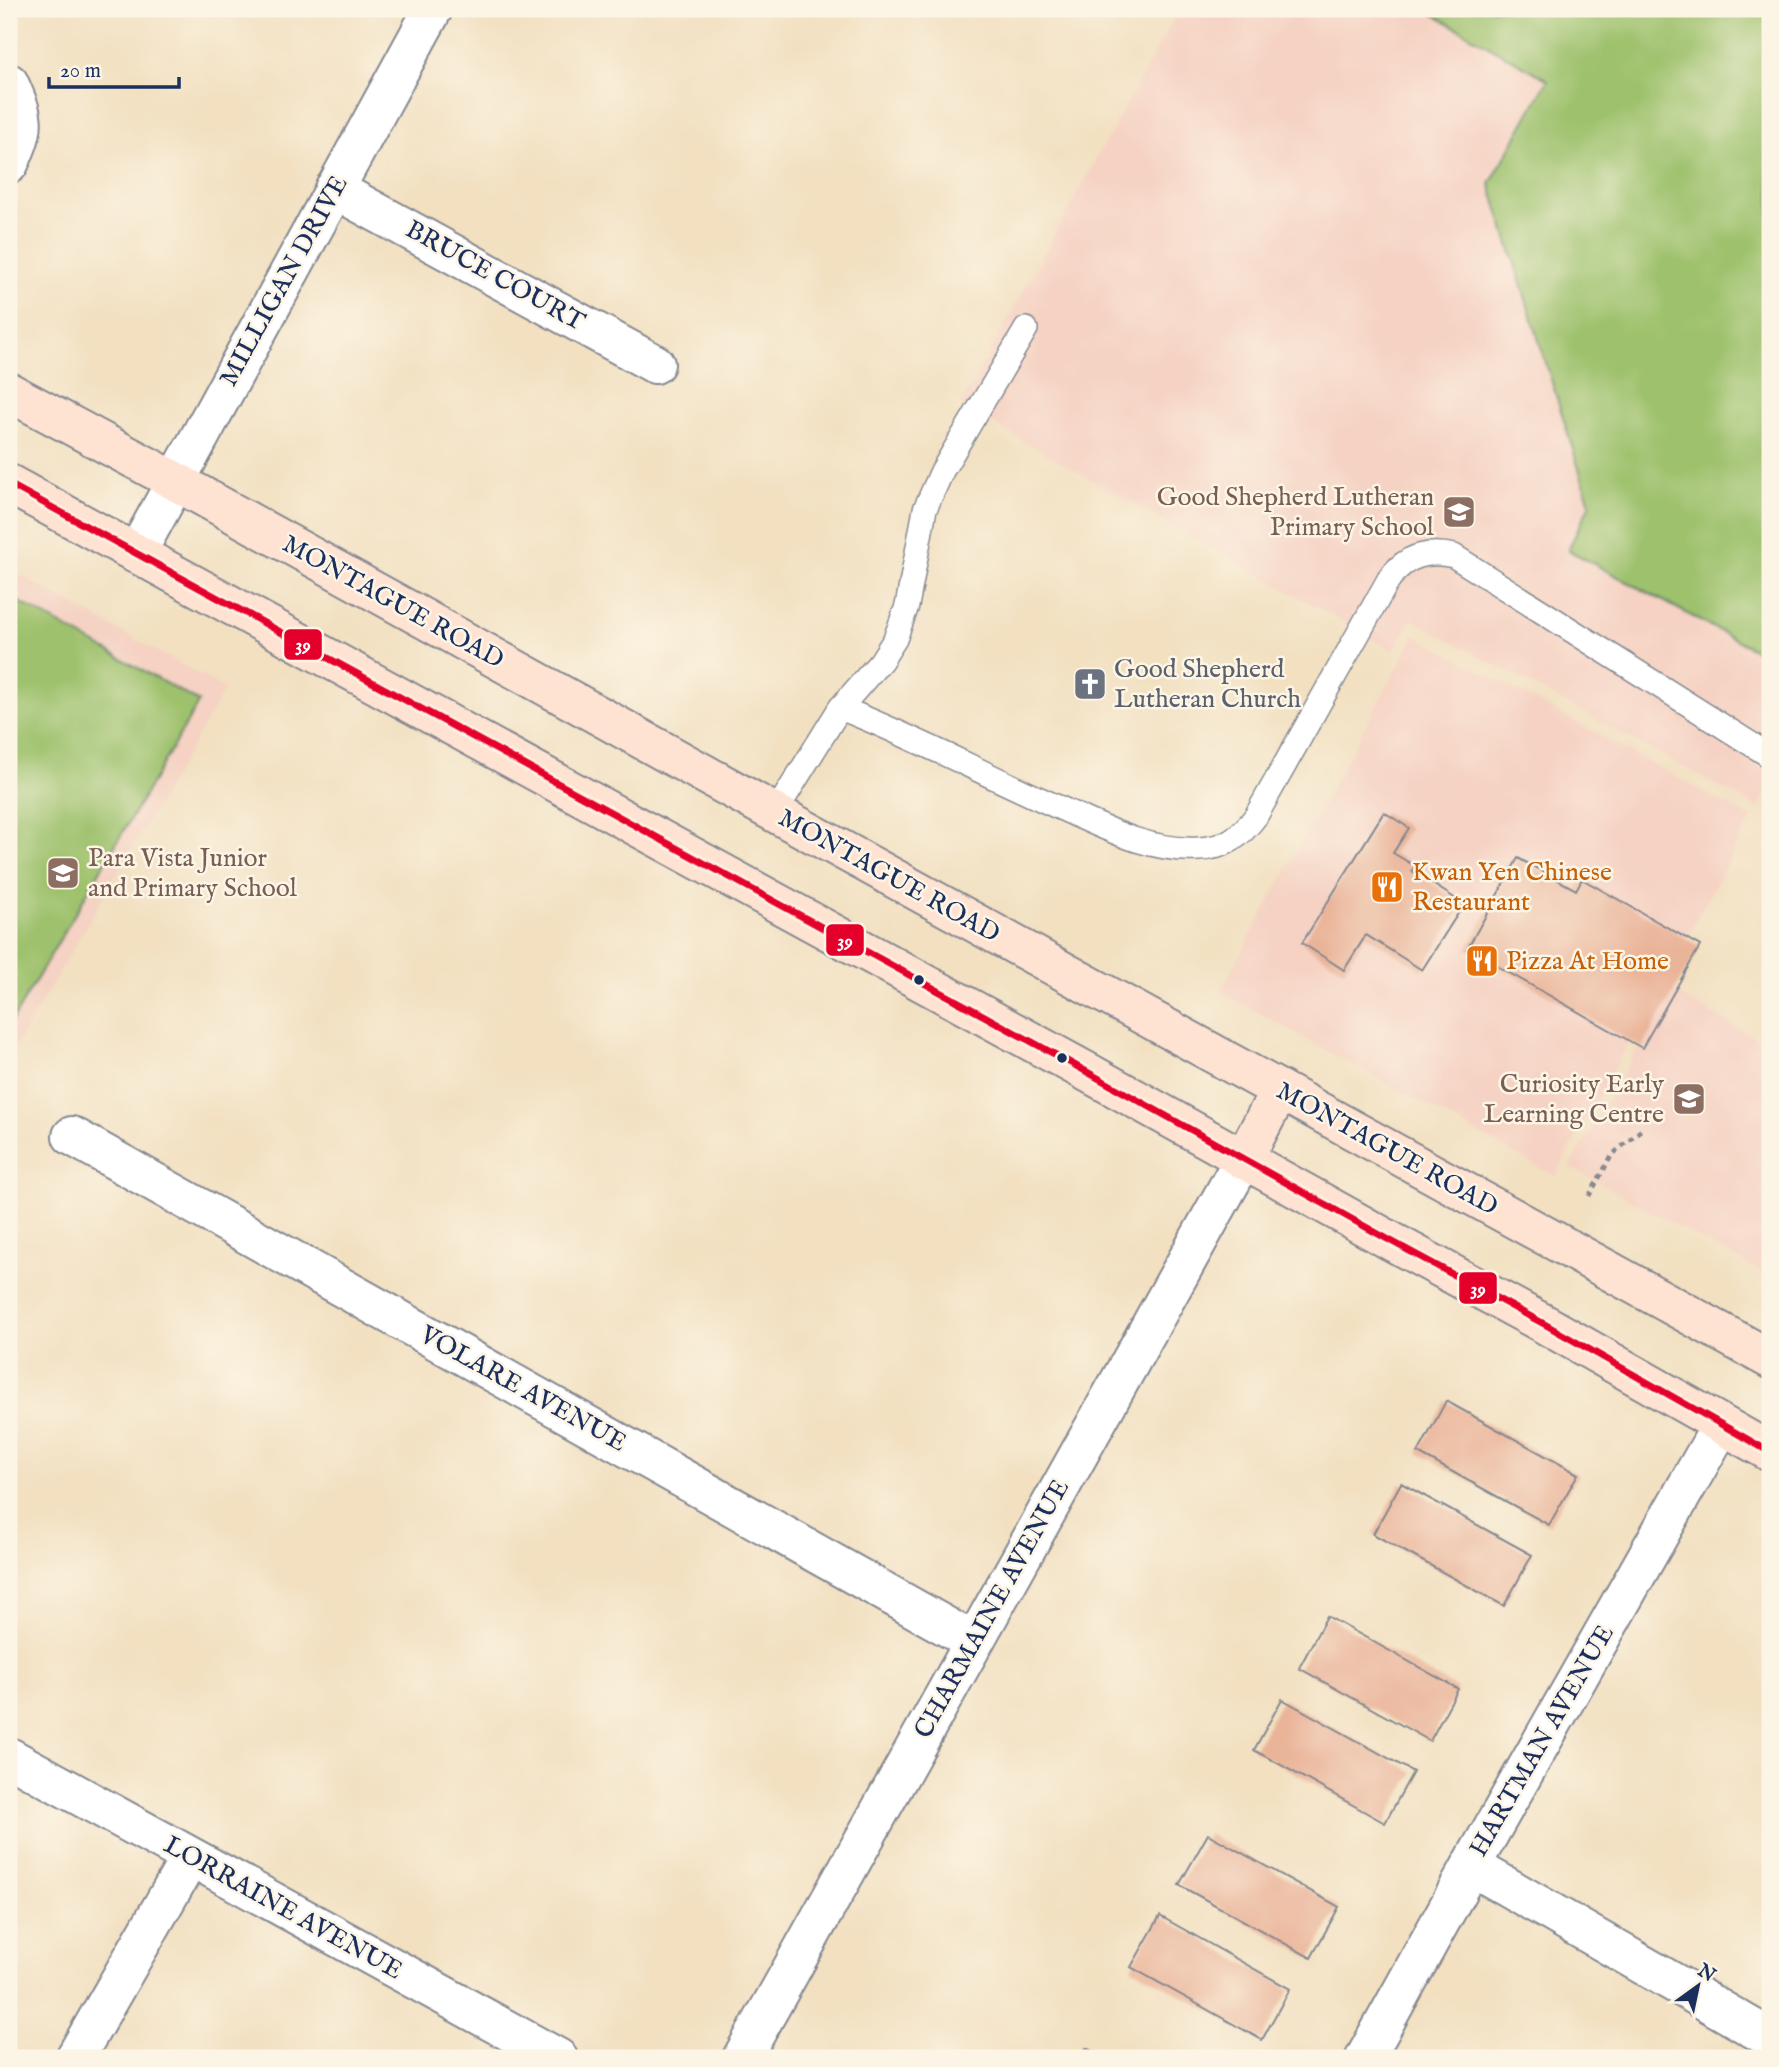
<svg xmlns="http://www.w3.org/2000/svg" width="1779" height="2067" viewBox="0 0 1779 2067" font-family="'IM FELL English',serif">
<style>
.built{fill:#f5d2c3}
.green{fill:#9dc16c;stroke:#5c7865;stroke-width:2}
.building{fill:#eab499}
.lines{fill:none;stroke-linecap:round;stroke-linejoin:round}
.lane-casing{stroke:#868890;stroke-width:26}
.street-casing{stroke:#868890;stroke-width:42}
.secondary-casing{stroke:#868890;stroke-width:42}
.path{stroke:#868890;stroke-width:4.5;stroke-dasharray:5 5;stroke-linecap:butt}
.lane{stroke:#fff;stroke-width:23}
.street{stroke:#fff;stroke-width:38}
.secondary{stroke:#fee3d2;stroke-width:38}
.bus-1-casing{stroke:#fcf5e5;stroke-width:12}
.bus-1{stroke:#e4002b;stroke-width:7}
.bus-dot{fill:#1b2f5e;stroke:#fcf5e5;stroke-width:2.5}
.labels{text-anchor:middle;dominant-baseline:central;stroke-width:5;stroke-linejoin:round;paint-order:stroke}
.street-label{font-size:26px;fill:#1b2f5e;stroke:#fcf5e5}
.education-label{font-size:26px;fill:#785e54;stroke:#fcf5e5;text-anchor:end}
.worship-label{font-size:26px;fill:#5b616d;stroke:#fcf5e5;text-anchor:start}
.food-label{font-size:26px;fill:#c56008;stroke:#fcf5e5;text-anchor:start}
.line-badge{stroke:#fcf5e5;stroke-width:2.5}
.badge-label{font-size:19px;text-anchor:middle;font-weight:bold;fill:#fff}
</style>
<rect width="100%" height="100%" fill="#fcf5e5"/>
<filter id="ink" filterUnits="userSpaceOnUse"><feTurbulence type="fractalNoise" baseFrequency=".0143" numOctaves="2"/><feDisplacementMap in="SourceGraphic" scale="14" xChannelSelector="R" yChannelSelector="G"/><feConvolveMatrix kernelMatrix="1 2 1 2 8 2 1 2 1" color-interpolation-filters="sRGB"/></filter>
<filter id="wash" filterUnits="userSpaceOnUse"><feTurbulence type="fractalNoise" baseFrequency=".00686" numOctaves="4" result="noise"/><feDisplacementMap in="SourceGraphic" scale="28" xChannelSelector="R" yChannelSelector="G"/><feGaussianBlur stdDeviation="1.57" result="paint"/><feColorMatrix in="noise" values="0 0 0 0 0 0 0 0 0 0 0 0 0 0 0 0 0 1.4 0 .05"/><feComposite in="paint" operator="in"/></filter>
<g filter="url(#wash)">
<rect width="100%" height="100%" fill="#f2e0c1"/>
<g class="built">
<path d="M 1179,9 L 1770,9 L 1770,786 L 1758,808 L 1411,619 L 1394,651 L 960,405 Z"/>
<path d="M 9,569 L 225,689 L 9,1057 Z"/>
<path d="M 1415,635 L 1752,818 L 1555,1176 L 1220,992 Z"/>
<path d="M 1670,990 L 1770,1046 L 1770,1277 L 1570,1167 Z"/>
</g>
<g class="green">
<path d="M 1424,9 L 1770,9 L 1770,658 L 1568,550 L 1590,504 L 1490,184 L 1548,80 Z"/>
<path d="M 9,596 L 199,702 L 9,1026 Z"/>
</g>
<g id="blocks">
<g class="building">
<path d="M 1384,812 L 1409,828 L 1393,853 L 1415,866 L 1412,871 L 1464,904 L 1422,970 L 1366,935 L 1344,970 L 1302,943 Z"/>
<path d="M 1518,858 L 1576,890 L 1582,879 L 1700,946 L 1642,1048 L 1467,949 Z"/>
<path d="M 1446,1401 L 1578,1474 L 1549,1525 L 1418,1453 Z"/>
<path d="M 1401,1483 L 1532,1555 L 1504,1606 L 1373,1534 Z"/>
<path d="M 1327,1616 L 1458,1689 L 1430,1741 L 1299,1668 Z"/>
<path d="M 1282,1699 L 1413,1772 L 1385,1823 L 1254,1750 Z"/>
<path d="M 1208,1834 L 1339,1907 L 1311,1958 L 1179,1885 Z"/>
<path d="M 1160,1916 L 1290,1989 L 1262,2040 L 1131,1967 Z"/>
<path d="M 1086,2048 L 1105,2058 L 1080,2058 Z"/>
</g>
</g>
</g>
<g filter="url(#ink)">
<use href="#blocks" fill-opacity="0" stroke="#868890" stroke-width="2"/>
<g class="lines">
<defs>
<g id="lane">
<path d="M 840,708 L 881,661 L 895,639 L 907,606 L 925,509 L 942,471 L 1026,329"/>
<path d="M 775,813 L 840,708 C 915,737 985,775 1058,807 C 1103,827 1149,852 1199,849 C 1226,848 1241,836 1256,816 L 1389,579 C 1405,556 1427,550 1454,556 L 1770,756"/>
</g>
<g id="street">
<path d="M 9,83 C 26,121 26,126 9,164"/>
<path d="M 334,189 L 655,364"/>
<path d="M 136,554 L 433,9"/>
<path d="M 72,1136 L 974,1642"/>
<path d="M 9,1757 L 558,2058"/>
<path d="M 1471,1866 L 1770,2038"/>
<path d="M 75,2058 L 190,1858"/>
<path d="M 742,2058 L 1243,1160"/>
<path d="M 1365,2058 L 1471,1866 L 1721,1426"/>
</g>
<g id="secondary">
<path d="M 9,392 L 175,481 L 775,813 L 1770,1359"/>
<path d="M 9,484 L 1089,1073 L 1391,1241 L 1548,1326 L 1770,1452"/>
<path d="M 1243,1160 L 1280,1090"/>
</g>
</defs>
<use href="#lane" class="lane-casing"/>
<use href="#street" class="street-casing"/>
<use href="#secondary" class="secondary-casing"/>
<path class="path" d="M 1589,1196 L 1612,1155 L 1642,1129"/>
<use href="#lane" class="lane"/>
<use href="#street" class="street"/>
<use href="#secondary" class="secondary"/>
<defs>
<path id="bus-1" d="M 9,484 L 1089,1073 L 1391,1241 L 1548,1326 L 1770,1452"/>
</defs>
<use href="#bus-1" class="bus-1-casing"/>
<use href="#bus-1" class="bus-1"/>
</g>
</g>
<defs>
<symbol id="school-square" viewBox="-11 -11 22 22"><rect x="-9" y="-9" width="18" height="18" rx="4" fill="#8d6e63" stroke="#fcf5e5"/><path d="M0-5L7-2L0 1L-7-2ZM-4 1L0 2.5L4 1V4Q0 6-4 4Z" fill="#fff"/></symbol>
<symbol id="church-square" viewBox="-11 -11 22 22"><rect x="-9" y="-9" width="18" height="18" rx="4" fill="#6b7280" stroke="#fcf5e5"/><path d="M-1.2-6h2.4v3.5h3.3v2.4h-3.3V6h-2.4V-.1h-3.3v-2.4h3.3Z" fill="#fff"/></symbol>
<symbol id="restaurant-square" viewBox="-11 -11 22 22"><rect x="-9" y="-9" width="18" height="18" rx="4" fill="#e8710a" stroke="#fcf5e5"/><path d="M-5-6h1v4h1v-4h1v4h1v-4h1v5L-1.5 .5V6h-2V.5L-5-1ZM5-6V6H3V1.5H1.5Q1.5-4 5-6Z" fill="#fff"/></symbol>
</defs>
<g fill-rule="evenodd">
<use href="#school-square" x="1440" y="493" width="38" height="38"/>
<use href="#church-square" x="1071" y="665" width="38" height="38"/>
<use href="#school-square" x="44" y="854" width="38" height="38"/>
<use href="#restaurant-square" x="1368" y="868" width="38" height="38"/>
<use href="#restaurant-square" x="1463" y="942" width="38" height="38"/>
<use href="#school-square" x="1670" y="1080" width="38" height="38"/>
</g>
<g class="bus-dot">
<circle cx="919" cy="980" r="6"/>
<circle cx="1062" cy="1058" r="6"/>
</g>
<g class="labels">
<g class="street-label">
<text transform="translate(495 276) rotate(29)">BRUCE COURT</text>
<text transform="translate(284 281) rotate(-61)">MILLIGAN DRIVE</text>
<text transform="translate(393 602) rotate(29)">MONTAGUE ROAD</text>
<text transform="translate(889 876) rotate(29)">MONTAGUE ROAD</text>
<text transform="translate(1387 1149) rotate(29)">MONTAGUE ROAD</text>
<text transform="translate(523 1389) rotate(29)">VOLARE AVENUE</text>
<text transform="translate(992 1609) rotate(-61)">CHARMAINE AVENUE</text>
<text transform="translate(1542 1741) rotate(-60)">HARTMAN AVENUE</text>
<text transform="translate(283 1908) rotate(29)">LORRAINE AVENUE</text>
</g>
<g class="education-label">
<text x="1434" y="497">Good Shepherd Lutheran<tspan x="1434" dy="30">Primary School</tspan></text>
<text x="88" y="858" text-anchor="start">Para Vista Junior<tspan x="88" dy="30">and Primary School</tspan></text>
<text x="1664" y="1084">Curiosity Early<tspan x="1664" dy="30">Learning Centre</tspan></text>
</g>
<g class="worship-label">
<text x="1114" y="669">Good Shepherd<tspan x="1114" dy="30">Lutheran Church</tspan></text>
</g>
<g class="food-label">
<text x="1412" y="872">Kwan Yen Chinese<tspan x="1412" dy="30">Restaurant</tspan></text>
<text x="1506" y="961">Pizza At Home</text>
</g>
</g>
<g class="line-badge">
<rect x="283" y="628" width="40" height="33" rx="7" fill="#e4002b"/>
<rect x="825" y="923" width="40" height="34" rx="7" fill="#e4002b"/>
<rect x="1458" y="1271" width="40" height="34" rx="7" fill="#e4002b"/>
</g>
<g class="badge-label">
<text x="303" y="651">39</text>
<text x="845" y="947">39</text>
<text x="1478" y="1295">39</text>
</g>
<rect width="1779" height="2067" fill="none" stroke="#fcf5e5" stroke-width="35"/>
<g transform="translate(1698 1986) rotate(33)" stroke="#fcf5e5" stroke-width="5" paint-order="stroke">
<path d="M0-5L12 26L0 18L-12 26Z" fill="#1b2f5e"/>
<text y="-10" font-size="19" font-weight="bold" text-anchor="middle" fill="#1b2f5e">N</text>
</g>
<path d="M49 77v10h130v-10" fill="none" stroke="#1b2f5e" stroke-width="3.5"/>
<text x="60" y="77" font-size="21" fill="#1b2f5e" stroke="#fcf5e5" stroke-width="5" paint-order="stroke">20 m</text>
</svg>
